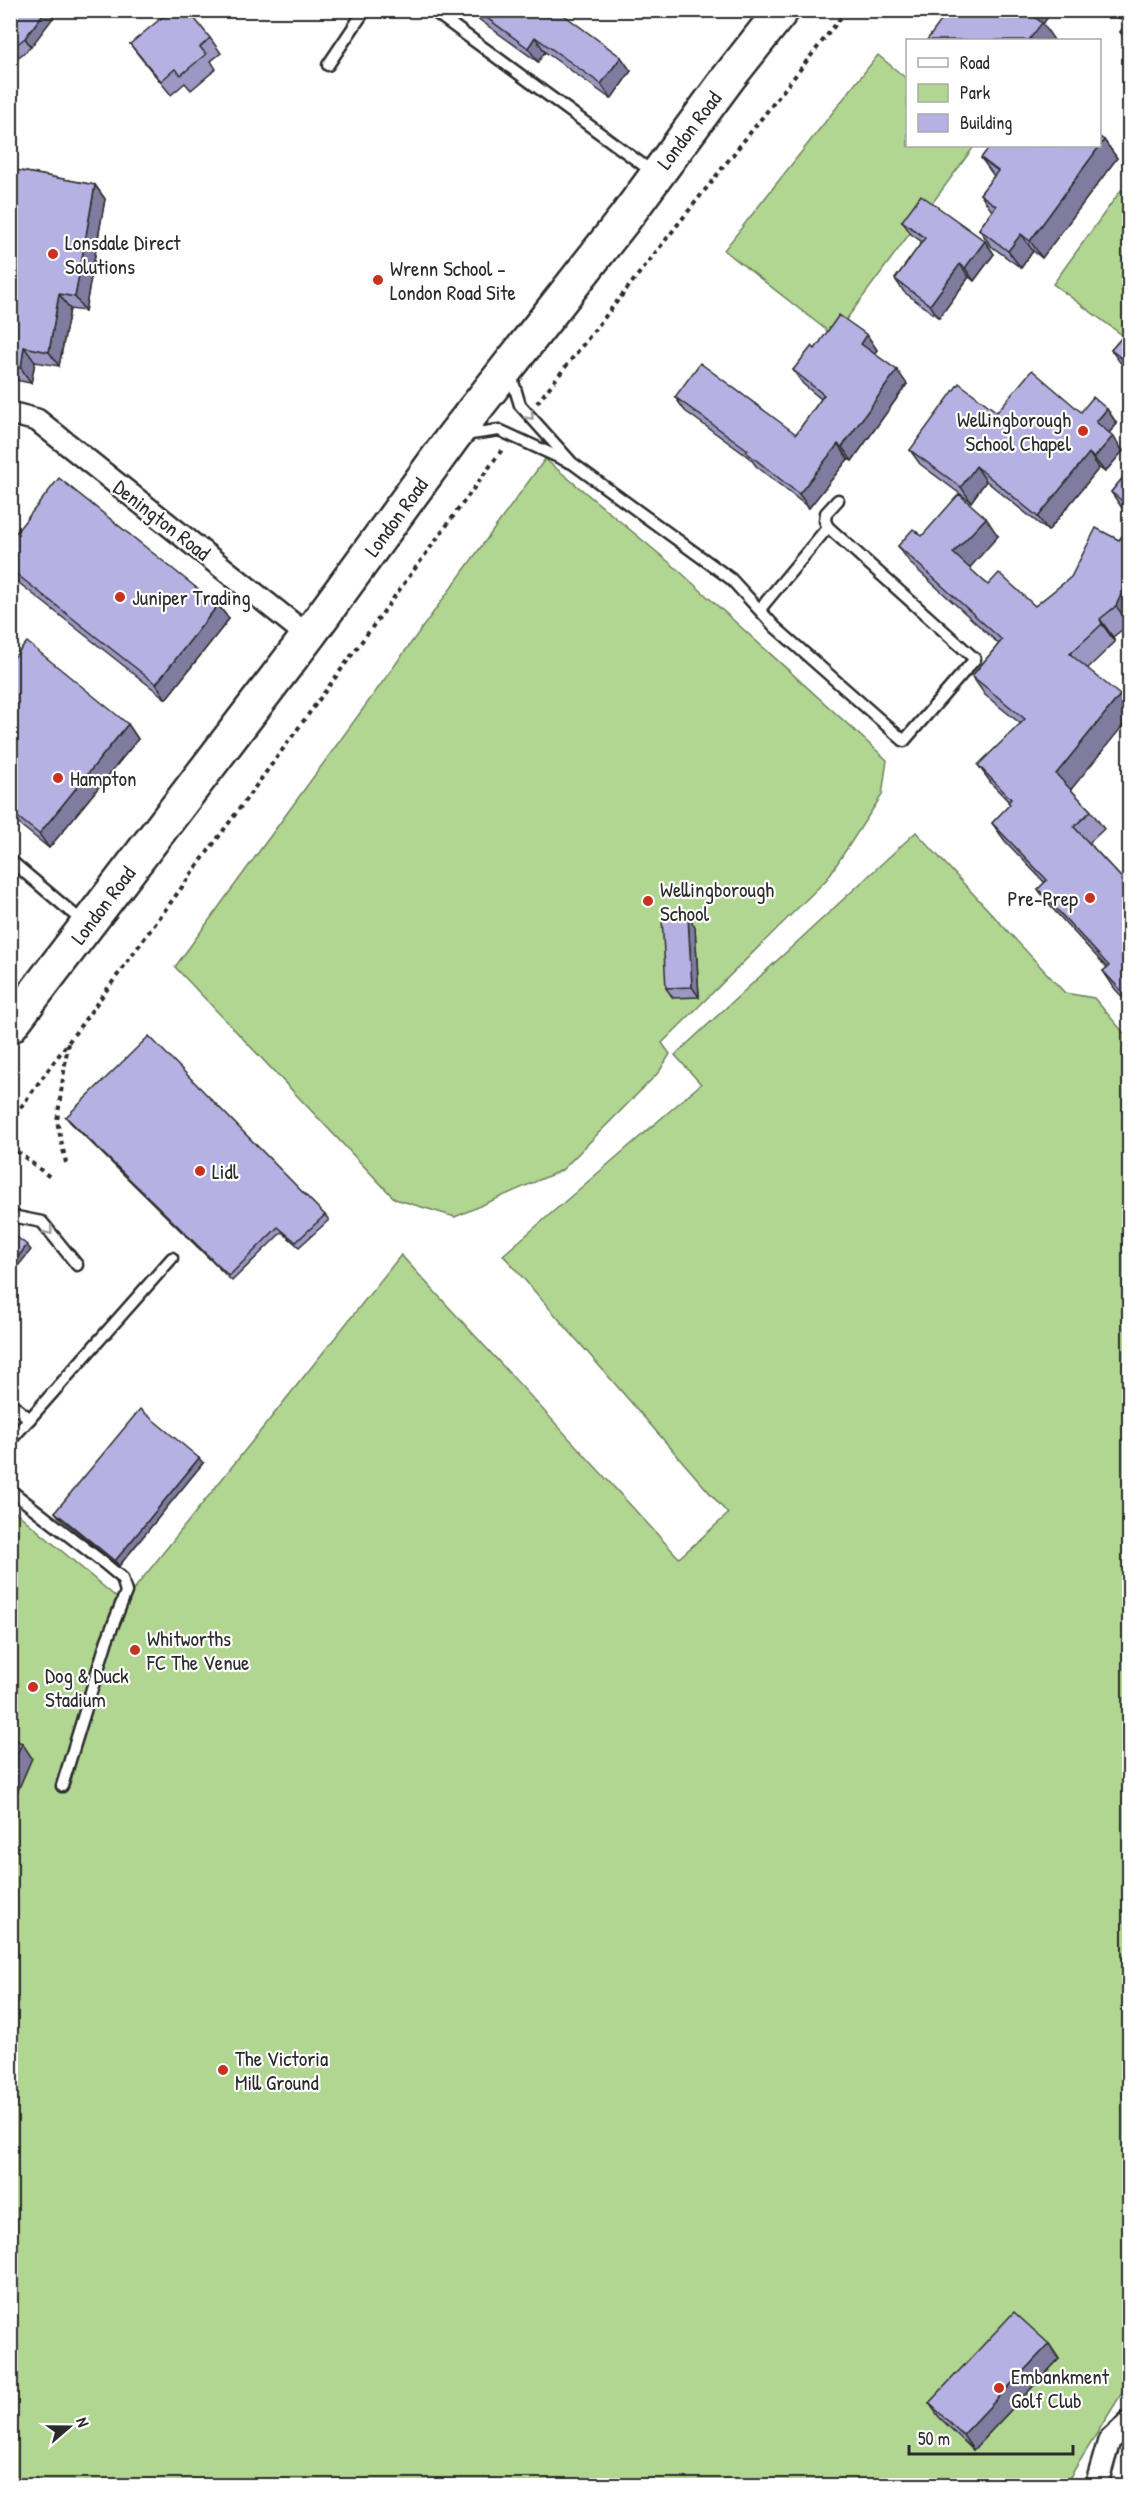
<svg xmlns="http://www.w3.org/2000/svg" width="1140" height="2496" viewBox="0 0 1140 2496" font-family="'Patrick Hand',sans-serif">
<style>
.green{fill:#b1d692;stroke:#6e805e;stroke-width:1.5}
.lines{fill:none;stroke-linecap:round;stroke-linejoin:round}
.lane-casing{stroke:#2b2b2b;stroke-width:15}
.street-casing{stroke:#2b2b2b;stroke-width:26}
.primary-casing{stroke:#2b2b2b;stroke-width:38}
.path{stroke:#2b2b2b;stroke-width:4;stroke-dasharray:4.5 4.5;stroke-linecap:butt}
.lane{stroke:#fff;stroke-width:10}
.street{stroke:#fff;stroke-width:21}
.primary{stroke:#fff;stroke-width:33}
.wall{fill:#9d98c3;stroke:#2b2b2b;stroke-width:1.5}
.shaded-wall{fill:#7f7c9f;stroke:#2b2b2b;stroke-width:1.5}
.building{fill:#b6b1e3;stroke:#2b2b2b;stroke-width:1.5}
.oneway{stroke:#a0a0a0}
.poi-dot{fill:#c8321e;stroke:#fff;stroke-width:2}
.labels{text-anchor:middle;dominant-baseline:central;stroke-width:4.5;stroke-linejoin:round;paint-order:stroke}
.street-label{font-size:21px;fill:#2b2b2b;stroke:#fff}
.poi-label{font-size:21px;fill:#2b2b2b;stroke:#fff;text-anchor:start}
</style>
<rect width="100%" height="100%" fill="#fff"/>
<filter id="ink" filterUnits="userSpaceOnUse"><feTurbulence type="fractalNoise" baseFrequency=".0167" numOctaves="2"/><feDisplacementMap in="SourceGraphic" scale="12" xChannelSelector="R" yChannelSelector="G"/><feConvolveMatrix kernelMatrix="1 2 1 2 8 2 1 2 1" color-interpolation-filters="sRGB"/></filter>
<g filter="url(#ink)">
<g class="green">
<path d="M 878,55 L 907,79 L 908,146 L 972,146 L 973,148 L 834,336 L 724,250 Z"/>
<path d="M 1121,190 L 1129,197 L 1129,340 L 1053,284 Z"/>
<path d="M 545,459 L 676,568 L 887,760 L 882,795 L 827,879 L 662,1043 L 670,1054 L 659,1072 L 562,1170 L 455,1217 L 395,1199 L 175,967 Z"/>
<path d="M 916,832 L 1065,993 L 1094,998 L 1129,1039 L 1130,2380 L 1065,2485 L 11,2485 L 10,1507 L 123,1603 L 401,1255 L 679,1558 L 728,1514 L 503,1255 L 701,1084 L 675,1055 Z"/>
</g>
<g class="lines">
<defs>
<g id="lane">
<path d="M 432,10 L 654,173"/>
<path d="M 328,65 L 365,10"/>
<path d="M 511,375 L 520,405 L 572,463 L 731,579 L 775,627 L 904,741 L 975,659 L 828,527 L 825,521 L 826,513 L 838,500"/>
<path d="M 464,435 L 499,430 L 569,462"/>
<path d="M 760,609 L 828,527"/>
<path d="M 10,860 L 83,922"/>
<path d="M 10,1218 L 12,1216 L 42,1222 L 77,1265"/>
<path d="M 10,1403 L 30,1419"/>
<path d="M 10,1441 L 172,1258"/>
<path d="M 10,1490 L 104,1563 L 122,1578 L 126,1592 L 107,1640 L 62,1786"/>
</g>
<g id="street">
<path d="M 10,413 L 37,420 L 308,636"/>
<path d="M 1100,2486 L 1098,2479 L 1109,2441 L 1130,2422"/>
</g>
<path id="primary" d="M 10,1026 L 308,636 L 453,437 L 625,218 L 729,77 L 782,10"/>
</defs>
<use href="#lane" class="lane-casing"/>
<use href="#street" class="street-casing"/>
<use href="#primary" class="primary-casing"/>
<g class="path">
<path d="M 537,403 L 847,10"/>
<path d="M 10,1122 L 504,447"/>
<path d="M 10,1146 L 50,1177"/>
<path d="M 66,1163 L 57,1121 L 68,1043"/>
</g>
<use href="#lane" class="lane"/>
<use href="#street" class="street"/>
<use href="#primary" class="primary"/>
</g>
<g class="wall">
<path d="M 466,10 L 561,10 L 560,12 L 631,71 L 611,99 L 545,52 L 538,62 Z"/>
<path d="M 1109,10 L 1130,10 L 1130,46 L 1120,32 L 1126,24 Z"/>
<path d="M 10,13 L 31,47 L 10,64 Z"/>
<path d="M 210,38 L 221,53 L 211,61 L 216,69 L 191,90 L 185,83 L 171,95 L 141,58 L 130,44 Z"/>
<path d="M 10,87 L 15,94 L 10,98 Z"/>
<path d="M 1104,140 L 1117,158 L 1042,258 L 1033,251 L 1021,268 L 991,246 L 979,229 L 992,211 L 980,194 L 994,176 L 981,158 L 989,148 L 985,146 L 1100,146 Z"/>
<path d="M 10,169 L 95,185 L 105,199 L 85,311 L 70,309 L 59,366 L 35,362 L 31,383 L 10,379 Z"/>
<path d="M 902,221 L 985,241 L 994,254 L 974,281 L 969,277 L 939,318 L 904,292 L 895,279 L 922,242 L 911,234 Z"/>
<path d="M 1130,328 L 1130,373 L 1125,369 L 1111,350 Z"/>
<path d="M 867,335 L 877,350 L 874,353 L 907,384 L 852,461 L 848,459 L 809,508 L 756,466 L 751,459 L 685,411 L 675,397 L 796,434 L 821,399 L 803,384 L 793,370 L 815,349 Z"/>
<path d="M 1107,409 L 1117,424 L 1109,433 L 1113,436 L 1123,451 L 1105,472 L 1099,468 L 1048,531 L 986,481 L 971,502 L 920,464 L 910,450 L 997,412 L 1081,412 Z"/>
<path d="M 1130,469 L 1130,515 L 1124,511 L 1111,492 Z"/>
<path d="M 1130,527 L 1130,622 L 1129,624 L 1113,637 L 1115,642 L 1088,668 L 1071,790 L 1091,811 L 1104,829 L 1089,843 L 1130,887 L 1130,1005 L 1115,989 L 1103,971 L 1107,968 L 1051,907 L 1038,889 L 1045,883 L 1005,841 L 992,823 L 1010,805 L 1009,802 L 991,783 L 978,765 L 1021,724 L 985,695 L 972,676 L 999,644 L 911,564 L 898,546 L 922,536 L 998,536 L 969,568 L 988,585 L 1035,606 L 1119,540 Z"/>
<path d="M 10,540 L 218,605 L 229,619 L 166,699 L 10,576 Z"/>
<path d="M 10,662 L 128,724 L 138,739 L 49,848 L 10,817 Z"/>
<path d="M 688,917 L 695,927 L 699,997 L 673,998 L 666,988 Z"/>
<path d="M 66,1117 L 325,1215 L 329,1220 L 299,1247 L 282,1232 L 232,1281 L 70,1122 Z"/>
<path d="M 203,1463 L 119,1566 L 59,1517 L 55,1512 Z"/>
<path d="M 1049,2344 L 1059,2359 L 973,2450 L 939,2417 L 929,2403 Z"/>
</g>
<g class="shaded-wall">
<path d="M 46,10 L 59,10 L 31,47 L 25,38 Z"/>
<path d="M 1028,10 L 1053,10 L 1043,24 L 1054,40 L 1029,40 Z"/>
<path d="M 535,37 L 545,52 L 538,62 L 528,48 Z"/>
<path d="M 621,57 L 631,71 L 611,99 L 601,84 Z"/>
<path d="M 1104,140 L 1117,158 L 1042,258 L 1030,241 Z"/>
<path d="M 95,185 L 105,199 L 85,311 L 75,297 Z"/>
<path d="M 1021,234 L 1033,251 L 1021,268 L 1008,251 Z"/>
<path d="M 985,241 L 994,254 L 974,281 L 965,268 Z"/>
<path d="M 960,264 L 969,277 L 939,318 L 930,305 Z"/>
<path d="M 59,294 L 70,309 L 59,366 L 49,352 Z"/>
<path d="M 867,335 L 877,350 L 871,358 L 861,344 Z"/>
<path d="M 24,347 L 35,362 L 31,383 L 21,368 Z"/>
<path d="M 897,370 L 907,384 L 852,461 L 842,447 Z"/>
<path d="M 1107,409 L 1117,424 L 1106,436 L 1096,422 Z"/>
<path d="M 1113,436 L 1123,451 L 1105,472 L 1094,458 Z"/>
<path d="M 838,444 L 848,459 L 809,508 L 799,494 Z"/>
<path d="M 1089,453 L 1099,468 L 1048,531 L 1038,517 Z"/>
<path d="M 976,466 L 986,481 L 971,502 L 961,487 Z"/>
<path d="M 986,518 L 998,536 L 966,572 L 953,553 Z"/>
<path d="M 1123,590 L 1130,600 L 1130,622 L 1129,624 L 1116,606 Z"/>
<path d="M 218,605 L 229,619 L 166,699 L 156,684 Z"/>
<path d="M 1100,619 L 1113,637 L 1115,642 L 1102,624 Z"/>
<path d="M 1120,695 L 1130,708 L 1130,717 L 1069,792 L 1056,774 Z"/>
<path d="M 128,724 L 138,739 L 49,848 L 39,834 Z"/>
<path d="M 688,917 L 695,927 L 699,997 L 692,987 Z"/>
<path d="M 27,1245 L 31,1250 L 10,1276 L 10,1267 Z"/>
<path d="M 199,1458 L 203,1463 L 119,1566 L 115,1561 Z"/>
<path d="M 22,1743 L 32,1758 L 10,1809 L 10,1771 Z"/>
<path d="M 1049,2344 L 1059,2359 L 973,2450 L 963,2435 Z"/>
</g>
<g class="building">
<path d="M 46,10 L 25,38 L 10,50 L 10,13 L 13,10 Z"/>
<path d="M 171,10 L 188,10 L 210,38 L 200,47 L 206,54 L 181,75 L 175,69 L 161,81 L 130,44 Z"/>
<path d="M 476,10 L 557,10 L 621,57 L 601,84 L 535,37 L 528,48 Z"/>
<path d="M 949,10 L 1028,10 L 1027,11 L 1042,23 L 1029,40 L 927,40 Z"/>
<path d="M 1119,10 L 1130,10 L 1130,19 Z"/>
<path d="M 1130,20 L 1130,40 L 1120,32 Z"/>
<path d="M 1100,137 L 1104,140 L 1030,241 L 1021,234 L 1008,251 L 979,229 L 996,206 L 980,194 L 998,171 L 981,158 L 990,146 L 1100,146 Z"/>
<path d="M 10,169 L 95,185 L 75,297 L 59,294 L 49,352 L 24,347 L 21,368 L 10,367 Z"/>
<path d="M 921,195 L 985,241 L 965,268 L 960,264 L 930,305 L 895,279 L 925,238 L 902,221 Z"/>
<path d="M 839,315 L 867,335 L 861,344 L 897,370 L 842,447 L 838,444 L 799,494 L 746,452 L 748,450 L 675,397 L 700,363 L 796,434 L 824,395 L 793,370 L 812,346 L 815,349 Z"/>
<path d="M 1130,328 L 1130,365 L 1111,350 Z"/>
<path d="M 1032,370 L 1081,412 L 1093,397 L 1107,409 L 1096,422 L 1113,436 L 1094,458 L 1089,453 L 1038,517 L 976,466 L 961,487 L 910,450 L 959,383 L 997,412 Z"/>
<path d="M 1130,469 L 1130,507 L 1111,492 Z"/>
<path d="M 59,478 L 218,605 L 156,684 L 10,569 L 10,540 Z"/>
<path d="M 959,494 L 986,518 L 953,553 L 988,585 L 999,573 L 1035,606 L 1071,577 L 1096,528 L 1119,540 L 1130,527 L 1130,589 L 1128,591 L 1123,590 L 1116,606 L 1100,619 L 1102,624 L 1070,654 L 1120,695 L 1056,774 L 1091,811 L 1074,827 L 1130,887 L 1130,1000 L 1103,971 L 1109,966 L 1038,889 L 1047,880 L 992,823 L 1010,804 L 1008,802 L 1011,799 L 978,765 L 1025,719 L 972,676 L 1002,640 L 898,546 L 913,529 L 922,536 Z"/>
<path d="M 27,642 L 128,724 L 39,834 L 10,811 L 10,662 Z"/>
<path d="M 688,917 L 692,987 L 666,988 L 662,918 Z"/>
<path d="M 149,1036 L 325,1215 L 296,1242 L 278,1227 L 229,1276 L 66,1117 Z"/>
<path d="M 10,1232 L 27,1245 L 10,1267 Z"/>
<path d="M 140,1409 L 199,1458 L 115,1561 L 55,1512 Z"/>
<path d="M 10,1738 L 22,1743 L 10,1771 Z"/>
<path d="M 1014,2312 L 1049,2344 L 963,2435 L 929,2403 Z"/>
</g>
<defs><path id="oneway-chevron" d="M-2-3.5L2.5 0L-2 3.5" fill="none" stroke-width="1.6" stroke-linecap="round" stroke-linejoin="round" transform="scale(1.5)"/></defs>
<g class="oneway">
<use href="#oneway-chevron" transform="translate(530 416) rotate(47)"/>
<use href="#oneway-chevron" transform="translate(49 1231) rotate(51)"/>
</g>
</g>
<g class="poi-dot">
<circle cx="53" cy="254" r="6"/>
<circle cx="378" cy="280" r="6"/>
<circle cx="1083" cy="431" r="6"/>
<circle cx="120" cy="597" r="6"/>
<circle cx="58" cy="778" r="6"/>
<circle cx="1090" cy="898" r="6"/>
<circle cx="648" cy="901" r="6"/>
<circle cx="200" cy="1171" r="6"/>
<circle cx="135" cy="1650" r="6"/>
<circle cx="33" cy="1687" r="6"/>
<circle cx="223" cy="2070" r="6"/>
<circle cx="999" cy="2388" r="6"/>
</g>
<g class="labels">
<g class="street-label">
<text transform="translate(689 130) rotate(-53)">London Road</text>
<text transform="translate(396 517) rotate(-54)">London Road</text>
<text transform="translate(162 520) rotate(38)">Denington Road</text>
<text transform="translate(103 905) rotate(-53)">London Road</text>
</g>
<g class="poi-label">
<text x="65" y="242">Lonsdale Direct<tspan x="65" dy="24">Solutions</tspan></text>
<text x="390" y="268">Wrenn School -<tspan x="390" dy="24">London Road Site</tspan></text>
<text x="1071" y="419" text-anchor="end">Wellingborough<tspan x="1071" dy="24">School Chapel</tspan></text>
<text x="132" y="597">Juniper Trading</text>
<text x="70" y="778">Hampton</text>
<text x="660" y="889">Wellingborough<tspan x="660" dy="24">School</tspan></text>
<text x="1078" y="898" text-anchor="end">Pre-Prep</text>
<text x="212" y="1171">Lidl</text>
<text x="147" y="1638">Whitworths<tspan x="147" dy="24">FC The Venue</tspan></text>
<text x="45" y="1675">Dog &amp; Duck<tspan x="45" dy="24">Stadium</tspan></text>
<text x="235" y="2058">The Victoria<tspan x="235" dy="24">Mill Ground</tspan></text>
<text x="1011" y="2376">Embankment<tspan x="1011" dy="24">Golf Club</tspan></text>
</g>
</g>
<rect width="1140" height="2496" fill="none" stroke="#fff" stroke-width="36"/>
<rect x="18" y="18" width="1104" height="2460" fill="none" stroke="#2b2b2b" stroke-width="2" filter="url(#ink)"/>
<rect x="906" y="39" width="195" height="108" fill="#ffffff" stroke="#aaaaaa" stroke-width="1.5"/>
<rect x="918" y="58" width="30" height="9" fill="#ffffff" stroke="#aaaaaa" stroke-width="1.5"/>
<text x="960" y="69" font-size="18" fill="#2b2b2b">Road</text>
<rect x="918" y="84" width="30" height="18" fill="#b1d692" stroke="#aaaaaa" stroke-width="1.5"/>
<text x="960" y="99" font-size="18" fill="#2b2b2b">Park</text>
<rect x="918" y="114" width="30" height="18" fill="#b6b1e3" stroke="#aaaaaa" stroke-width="1.5"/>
<text x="960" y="129" font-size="18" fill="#2b2b2b">Building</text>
<g transform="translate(69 2427) rotate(70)" stroke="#ffffff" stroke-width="4.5" paint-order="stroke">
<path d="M0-4.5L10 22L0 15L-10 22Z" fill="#2b2b2b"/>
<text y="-9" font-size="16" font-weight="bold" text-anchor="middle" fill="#2b2b2b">N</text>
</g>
<path d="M909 2445v9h164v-9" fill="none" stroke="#2b2b2b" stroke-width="3"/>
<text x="918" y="2445" font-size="18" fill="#2b2b2b" stroke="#ffffff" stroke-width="4.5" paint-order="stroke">50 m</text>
</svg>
